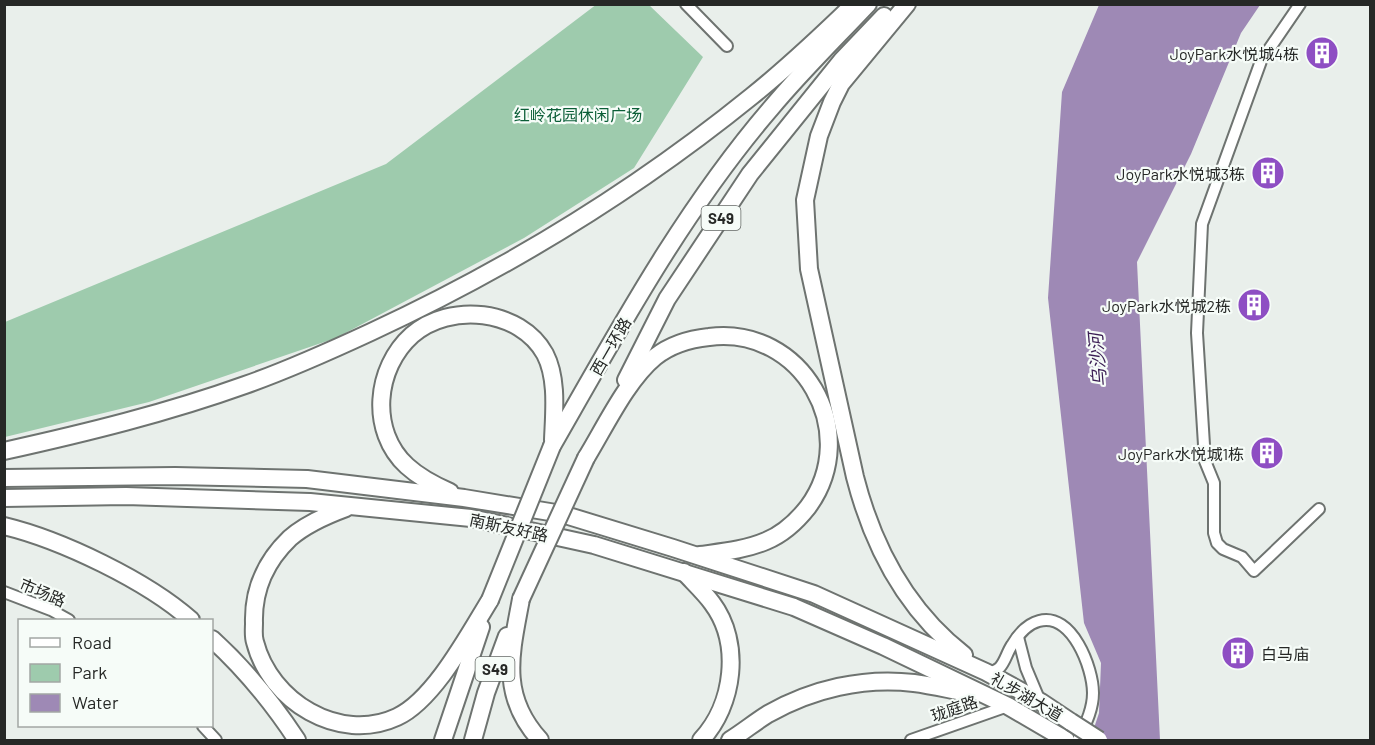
<svg xmlns="http://www.w3.org/2000/svg" width="1375" height="745" viewBox="0 0 1375 745" font-family="Barlow,'Noto Sans SC',sans-serif">
<style>
.green{fill:#9ecbad}
.water{fill:#9e89b5}
.lines{fill:none;stroke-linecap:round;stroke-linejoin:round}
.minor-casing{stroke:#6e7370;stroke-width:14}
.highway-casing{stroke:#6e7370;stroke-width:20}
.minor{stroke:#fff;stroke-width:10}
.highway{stroke:#fff;stroke-width:16}
.highway-bridge-casing{stroke:#6e7370;stroke-width:20;stroke-linecap:butt}
.highway-bridge{stroke:#fff;stroke-width:16}
.labels{text-anchor:middle;dominant-baseline:central;stroke-width:4.5;stroke-linejoin:round;paint-order:stroke}
.shield{fill:#f6fcf8;stroke:#646865;stroke-width:1.5}
.shield-label{font-size:15px;font-weight:bold;fill:#262826}
.poi-label{font-size:16px;fill:#262826;stroke:#f6fcf8;text-anchor:end}
.park-label{font-size:16px;fill:#0b5e37;stroke:#f6fcf8}
.street-label{font-size:16px;fill:#262826;stroke:#f6fcf8}
.water-label{font-size:18px;font-style:italic;fill:#3a1c53;stroke:#f6fcf8}
</style>
<rect width="100%" height="100%" fill="#e9efeb"/>
<path class="green" d="M 597,4 L 649,5 L 703,57 L 634,168 L 524,238 L 336,338 L 149,402 L 5,437 L 5,322 L 386,164 Z"/>
<path class="water" d="M 1099,5 L 1260,5 L 1241,33 L 1191,154 L 1137,262 L 1160,740 L 1090,740 L 1099,713 L 1101,663 L 1084,623 L 1048,298 L 1062,92 Z"/>
<g class="lines">
<defs>
<g id="minor">
<path d="M 686,4 L 727,46"/>
<path d="M 1300,4 L 1261,61 L 1202,224 L 1197,333 L 1205,461 L 1214,483 L 1214,533 L 1217,543 L 1223,549 L 1242,557 L 1254,571 L 1319,509"/>
<path d="M 4,592 L 51,610 L 69,620"/>
<path d="M 1018,637 L 1026,668 L 1039,699"/>
<path d="M 986,672 C 1004,673 1004,657 1012,645 C 1018,635 1027,624 1039,621 C 1072,612 1093,668 1093,693 C 1093,710 1085,725 1078,740"/>
<path d="M 203,726 L 216,740"/>
<path d="M 911,740 L 1008,706"/>
</g>
<g id="highway">
<path d="M 907,4 L 841,84 L 832,102 L 819,136 L 805,200 L 809,269 L 855,477 C 873,547 906,610 964,655"/>
<path d="M 626,380 L 667,299 L 750,174 L 842,60 L 884,16"/>
<path d="M 552,446 C 619,329 684,209 772,107 C 802,71 836,38 868,4"/>
<path d="M 4,451 C 85,433 167,413 245,385 C 288,370 330,351 371,332 C 507,269 636,190 752,96 C 788,67 821,36 854,4"/>
<path d="M 586,458 C 605,427 627,380 655,357 C 670,345 690,339 709,337 C 802,325 863,432 808,507 C 797,521 783,534 766,541 C 745,550 722,552 700,555"/>
<path d="M 4,478 L 175,476 L 307,479 L 464,498 L 562,514 L 673,548 L 814,594 L 986,672 L 1041,702 L 1071,722"/>
<path d="M 450,492 C 434,485 420,478 407,466 C 369,431 375,368 412,335 C 450,302 520,309 545,354 C 558,379 554,413 553,440"/>
<path d="M 4,498 L 126,496 L 310,502 L 471,518 L 594,545 L 794,607 L 883,646 L 1008,706 L 1066,740"/>
<path d="M 346,508 C 327,515 306,524 290,538 C 266,561 253,590 254,623 C 254,629 253,636 255,642 C 270,701 339,744 397,717 C 434,700 469,634 490,600"/>
<path d="M 4,526 C 62,540 147,581 191,620"/>
<path d="M 684,572 C 693,582 704,592 712,603 C 742,643 734,705 701,740"/>
<path d="M 521,599 C 511,653 499,695 540,740"/>
<path d="M 212,639 C 245,669 272,702 297,740"/>
<path d="M 443,740 L 481,627"/>
<path d="M 473,740 L 486,693 L 507,636"/>
<path d="M 730,740 C 743,732 755,722 768,714 C 812,689 863,677 914,683 C 930,685 947,689 963,692"/>
</g>
</defs>
<use href="#minor" class="minor-casing"/>
<use href="#highway" class="highway-casing"/>
<use href="#minor" class="minor"/>
<use href="#highway" class="highway"/>
<defs>
<g id="highway-bridge">
<path d="M 521,599 L 586,458"/>
<path d="M 490,600 L 552,446"/>
<path d="M 1071,722 L 1099,740"/>
</g>
</defs>
<use href="#highway-bridge" class="highway-bridge-casing"/>
<use href="#highway-bridge" class="highway-bridge"/>
</g>
<defs>
<symbol id="building-disc" viewBox="-11 -11 22 22"><circle r="9.5" fill="#8e4ec3" stroke="#f6fcf8"/><path d="M-4-6H4V6H1V3H-1V6H-4ZM-2.5-4.3h1.7v1.8h-1.7ZM.8-4.3h1.7v1.8H.8ZM-2.5-1h1.7V.8h-1.7ZM.8-1h1.7V.8H.8Z" fill="#fff"/></symbol>
</defs>
<g fill-rule="evenodd">
<use href="#building-disc" x="1303" y="34" width="38" height="38"/>
<use href="#building-disc" x="1249" y="154" width="38" height="38"/>
<use href="#building-disc" x="1235" y="286" width="38" height="38"/>
<use href="#building-disc" x="1248" y="434" width="38" height="38"/>
<use href="#building-disc" x="1219" y="634" width="38" height="38"/>
</g>
<g class="labels">
<g class="shield">
<rect x="701.5" y="206" width="39" height="24" rx="4.5"/>
<rect x="475.5" y="657" width="39" height="24" rx="4.5"/>
</g>
<g class="shield-label">
<text x="721" y="218">S49</text>
<text x="495" y="669">S49</text>
</g>
<g class="poi-label">
<text x="1299" y="53">JoyPark水悦城4栋</text>
<text x="1245" y="173">JoyPark水悦城3栋</text>
<text x="1231" y="305">JoyPark水悦城2栋</text>
<text x="1244" y="453">JoyPark水悦城1栋</text>
<text x="1261" y="653" text-anchor="start">白马庙</text>
</g>
<g class="park-label">
<text x="578" y="114">红岭花园休闲广场</text>
</g>
<g class="street-label">
<text transform="translate(610 346) rotate(-60)">西一环路</text>
<text transform="translate(509 527) rotate(12)">南斯友好路</text>
<text transform="translate(43 592) rotate(23)">市场路</text>
<text transform="translate(1027 696) rotate(30)">礼步湖大道</text>
<text transform="translate(954 708) rotate(-19)">珑庭路</text>
</g>
<g class="water-label">
<text transform="translate(1097 360) rotate(-95)">乌沙河</text>
</g>
</g>
<rect width="1375" height="745" fill="none" stroke="#262826" stroke-width="12"/>
<rect x="18" y="619" width="195" height="108" fill="#f6fcf8" stroke="#a3a7a4" stroke-width="1.5"/>
<rect x="30" y="638" width="30" height="9" fill="#ffffff" stroke="#a3a7a4" stroke-width="1.5"/>
<text x="72" y="649" font-size="18" fill="#262826">Road</text>
<rect x="30" y="664" width="30" height="18" fill="#9ecbad" stroke="#a3a7a4" stroke-width="1.5"/>
<text x="72" y="679" font-size="18" fill="#262826">Park</text>
<rect x="30" y="694" width="30" height="18" fill="#9e89b5" stroke="#a3a7a4" stroke-width="1.5"/>
<text x="72" y="709" font-size="18" fill="#262826">Water</text>
</svg>
